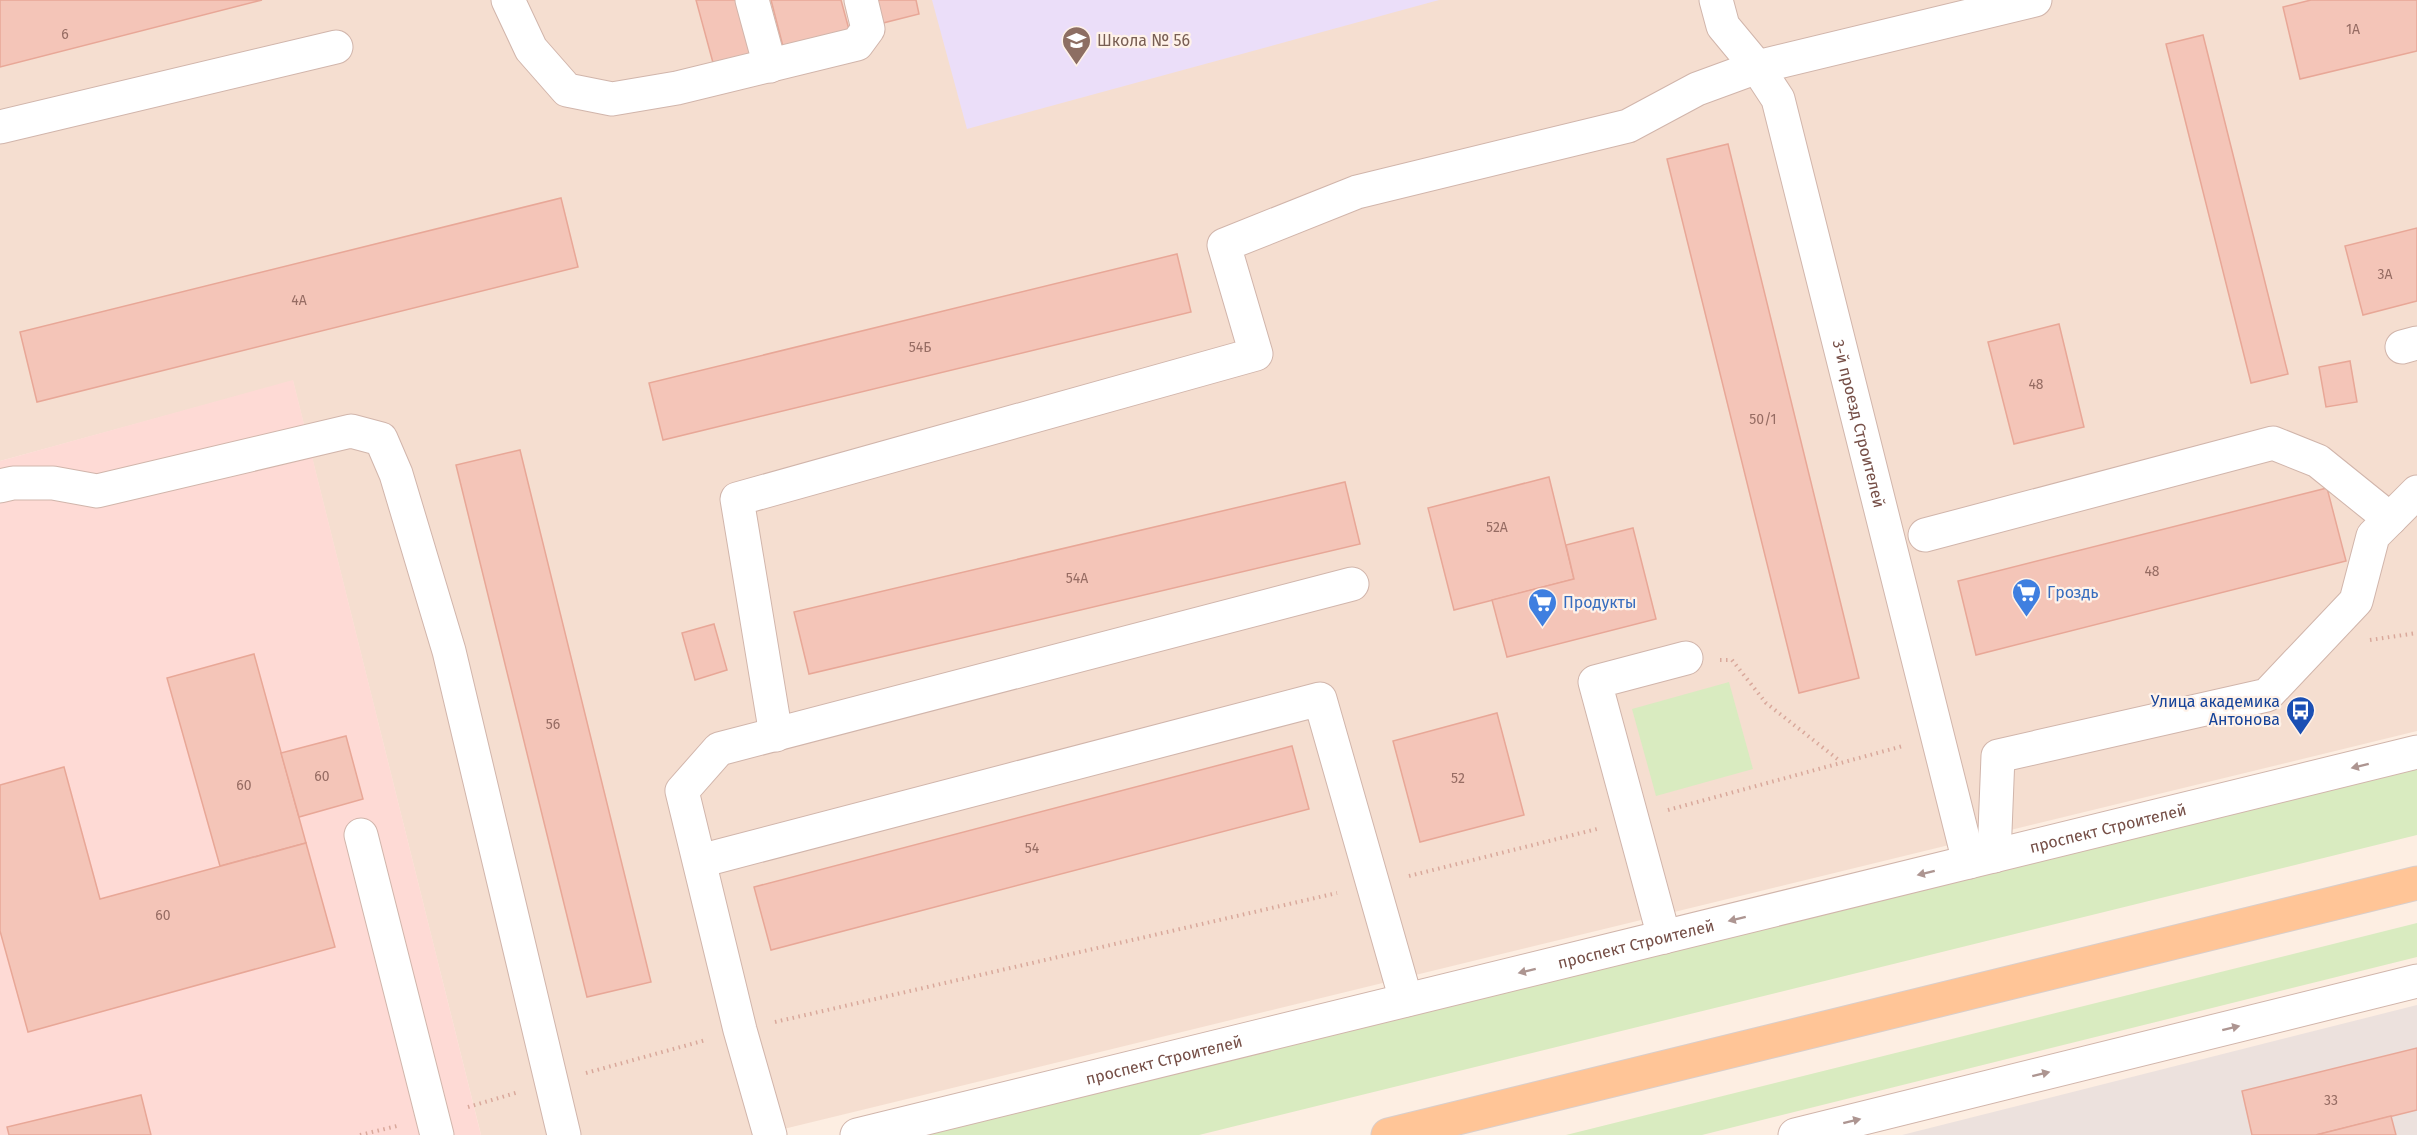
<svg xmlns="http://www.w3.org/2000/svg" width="2417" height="1135" viewBox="0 0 2417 1135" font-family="'Fira Sans',sans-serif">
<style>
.residential{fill:#f5ded0}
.commercial{fill:#fedad5}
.industrial{fill:#ece1dd}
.education{fill:#ebdef9}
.green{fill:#d9ebc0}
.building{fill:#f4c5b8;stroke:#e8a797;stroke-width:1.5}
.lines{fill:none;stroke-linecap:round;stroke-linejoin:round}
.minor-casing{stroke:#d1b5ab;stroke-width:35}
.major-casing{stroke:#d9cecb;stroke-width:35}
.path{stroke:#d9a89b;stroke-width:4;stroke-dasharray:1.5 4.5;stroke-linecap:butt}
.minor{stroke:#fff;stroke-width:33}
.major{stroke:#ffc597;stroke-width:33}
.oneway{fill:#ad9591}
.labels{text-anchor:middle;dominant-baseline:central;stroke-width:4.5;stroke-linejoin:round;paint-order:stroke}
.number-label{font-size:14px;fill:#966c63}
.education-label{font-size:16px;fill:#785e54;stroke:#fff2e9;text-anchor:start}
.street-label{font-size:16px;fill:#764f47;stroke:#fff2e9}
.shop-label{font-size:16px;fill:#366cbe;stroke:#fff2e9;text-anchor:start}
.transit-label{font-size:16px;fill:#164399;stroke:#fff2e9;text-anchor:end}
</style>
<rect width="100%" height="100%" fill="#fdeee2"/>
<path class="residential" d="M 0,0 L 2417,0 L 2417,731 L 759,1135 L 481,1135 L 293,381 L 0,461 Z"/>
<path class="commercial" d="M 293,380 L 481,1135 L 0,1135 L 0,461 Z"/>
<path class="industrial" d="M 2417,1005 L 2417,1135 L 1902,1135 Z"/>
<path class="education" d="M 932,0 L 1439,0 L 967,129 Z"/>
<g class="green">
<path d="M 1729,682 L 1753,769 L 1656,796 L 1632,709 Z"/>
<path d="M 2417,767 L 2417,835 L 1199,1135 L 921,1135 Z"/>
<path d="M 2417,923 L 2417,957 L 1702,1135 L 1566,1135 Z"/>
</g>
<g class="building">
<path d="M 0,0 L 262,0 L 0,67 Z"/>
<path d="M 696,0 L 737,0 L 753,60 L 715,70 Z"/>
<path d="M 771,0 L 841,0 L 851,37 L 785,54 Z"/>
<path d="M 873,0 L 916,0 L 919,14 L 879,24 Z"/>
<path d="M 2311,0 L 2417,0 L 2417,51 L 2300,79 L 2283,7 Z"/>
<path d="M 2203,35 L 2288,374 L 2251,383 L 2166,44 Z"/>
<path d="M 1728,144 L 1859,678 L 1799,693 L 1667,159 Z"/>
<path d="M 561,198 L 578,267 L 37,402 L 20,332 Z"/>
<path d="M 2417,228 L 2417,301 L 2363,315 L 2345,246 Z"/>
<path d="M 1177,254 L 1191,312 L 663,440 L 649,383 Z"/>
<path d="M 2059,324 L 2084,427 L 2014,444 L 1988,342 Z"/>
<path d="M 2350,361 L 2357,402 L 2326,407 L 2319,367 Z"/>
<path d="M 520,450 L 651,982 L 587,997 L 456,465 Z"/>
<path d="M 1549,477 L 1574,579 L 1454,610 L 1428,508 Z"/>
<path d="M 1345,482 L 1360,544 L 809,674 L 794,612 Z"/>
<path d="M 2327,488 L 2346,561 L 1976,655 L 1958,581 Z"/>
<path d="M 1633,528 L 1656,619 L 1507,657 L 1492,600 L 1574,579 L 1566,545 Z"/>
<path d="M 714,624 L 727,670 L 695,680 L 682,633 Z"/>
<path d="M 254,654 L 306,843 L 220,866 L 167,678 Z"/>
<path d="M 1497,713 L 1524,815 L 1420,842 L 1393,741 Z"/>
<path d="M 346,736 L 363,799 L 299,817 L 281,753 Z"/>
<path d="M 1292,746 L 1309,809 L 771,950 L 754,887 Z"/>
<path d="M 64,767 L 100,899 L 306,843 L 335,947 L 28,1032 L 0,931 L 0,785 Z"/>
<path d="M 2417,1048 L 2417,1110 L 2316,1135 L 2252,1135 L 2242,1091 Z"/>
<path d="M 141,1095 L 151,1135 L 9,1135 L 7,1127 Z"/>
<path d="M 2391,1116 L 2396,1135 L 2316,1135 Z"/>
</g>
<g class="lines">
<defs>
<g id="minor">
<path d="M 508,0 L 531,49 L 567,90 L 612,99 L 677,88 L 857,44 L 868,29 L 861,0"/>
<path d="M 752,0 L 770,66"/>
<path id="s1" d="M 1716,0 L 1723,26 L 1757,67 L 1778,99 L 1969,862"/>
<path d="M 0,127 L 336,47"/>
<path d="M 2402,347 L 2417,343"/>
<path d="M 0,486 L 13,483 L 53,483 L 97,491 L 351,431 L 381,439 L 396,474 L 449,651 L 564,1135"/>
<path d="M 1925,535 L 2273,443 L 2318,461 L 2390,519"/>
<path d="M 776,735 L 737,499 L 1256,354 L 1224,245 L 1357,192 L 1628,126 L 1697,89 L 1757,67 L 2035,0"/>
<path d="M 361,835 L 437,1135"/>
<path d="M 1994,856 L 1998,756 L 2267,695 L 2356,601 L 2373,536 L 2417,492"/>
<path d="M 700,861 L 1320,699 L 1406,1000"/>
<path d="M 1664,937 L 1595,682 L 1686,658"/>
<path d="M 770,1135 L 740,1030 L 682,791 L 719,749 L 1352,584"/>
<path id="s2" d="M 857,1135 L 2417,752"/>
<path d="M 1795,1135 L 2417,981"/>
</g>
<path id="major" d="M 1388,1135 L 2417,883"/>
</defs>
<use href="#minor" class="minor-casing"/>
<use href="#major" class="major-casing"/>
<g class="path">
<path d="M 2370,640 L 2417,633"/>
<path d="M 1720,660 L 1732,660 L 1766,703 L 1840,761"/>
<path d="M 1668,810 L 1903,746"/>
<path d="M 1409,876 L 1597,829"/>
<path d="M 775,1022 L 1337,893"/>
<path d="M 586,1073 L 706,1040"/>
<path d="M 468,1107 L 519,1092"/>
<path d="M 360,1135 L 397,1126"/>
</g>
<use href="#minor" class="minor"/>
<use href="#major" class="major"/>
</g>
<defs><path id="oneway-solid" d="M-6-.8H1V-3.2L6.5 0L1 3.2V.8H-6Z" transform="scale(1.5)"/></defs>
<g class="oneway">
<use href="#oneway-solid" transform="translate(2360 766) rotate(166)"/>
<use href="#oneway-solid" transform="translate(1926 873) rotate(166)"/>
<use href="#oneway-solid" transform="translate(1737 919) rotate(166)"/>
<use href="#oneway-solid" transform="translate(1527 971) rotate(166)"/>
<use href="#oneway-solid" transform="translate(2231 1028) rotate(-14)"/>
<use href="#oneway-solid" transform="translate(2041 1074) rotate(-14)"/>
<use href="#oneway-solid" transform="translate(1852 1121) rotate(-14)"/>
</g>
<defs>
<symbol id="school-pin" viewBox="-11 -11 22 30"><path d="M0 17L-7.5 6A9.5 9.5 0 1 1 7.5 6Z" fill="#8d6e63" stroke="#fff2e9"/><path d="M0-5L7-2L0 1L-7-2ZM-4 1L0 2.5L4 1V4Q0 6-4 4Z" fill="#fff"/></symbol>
<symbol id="supermarket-pin" viewBox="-11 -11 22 30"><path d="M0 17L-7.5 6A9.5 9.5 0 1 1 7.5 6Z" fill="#3f7fe0" stroke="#fff2e9"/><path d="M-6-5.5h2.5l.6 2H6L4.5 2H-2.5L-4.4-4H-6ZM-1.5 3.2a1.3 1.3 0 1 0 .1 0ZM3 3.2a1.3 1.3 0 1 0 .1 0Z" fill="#fff"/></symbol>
<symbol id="bus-pin" viewBox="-11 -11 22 30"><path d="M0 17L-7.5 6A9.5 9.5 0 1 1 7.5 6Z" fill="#1a4fb4" stroke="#fff2e9"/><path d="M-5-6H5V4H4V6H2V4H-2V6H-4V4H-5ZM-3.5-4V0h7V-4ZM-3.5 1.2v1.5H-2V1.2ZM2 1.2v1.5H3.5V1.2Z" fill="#fff"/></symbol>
</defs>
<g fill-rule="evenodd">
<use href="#school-pin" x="1060" y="24" width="33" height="45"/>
<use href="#supermarket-pin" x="2010" y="576" width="33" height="45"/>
<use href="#supermarket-pin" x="1526" y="586" width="33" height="45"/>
<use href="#bus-pin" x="2284" y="694" width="33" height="45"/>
</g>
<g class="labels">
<g class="number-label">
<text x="2353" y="29">1А</text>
<text x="65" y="34">6</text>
<text x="2385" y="274">3А</text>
<text x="299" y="300">4А</text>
<text x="920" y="347">54Б</text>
<text x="2036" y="384">48</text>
<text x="1763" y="419">50/1</text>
<text x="1497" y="527">52А</text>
<text x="2152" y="571">48</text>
<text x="1077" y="578">54А</text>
<text x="553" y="724">56</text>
<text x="322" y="776">60</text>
<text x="1458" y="778">52</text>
<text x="244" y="785">60</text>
<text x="1032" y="848">54</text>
<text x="163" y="915">60</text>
<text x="2331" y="1100">33</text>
</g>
<g class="education-label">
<text x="1097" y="40">Школа № 56</text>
</g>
<g class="street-label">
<text stroke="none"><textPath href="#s1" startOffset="453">3-й проезд Строителей</textPath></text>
<text stroke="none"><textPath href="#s2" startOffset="1288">проспект Строителей</textPath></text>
<text stroke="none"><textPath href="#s2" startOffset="802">проспект Строителей</textPath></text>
<text stroke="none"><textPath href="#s2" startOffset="316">проспект Строителей</textPath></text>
</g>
<g class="shop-label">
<text x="2047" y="592">Гроздь</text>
<text x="1563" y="602">Продукты</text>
</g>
<g class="transit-label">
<text x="2280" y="701">Улица академика<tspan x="2280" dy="18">Антонова</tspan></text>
</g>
</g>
</svg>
